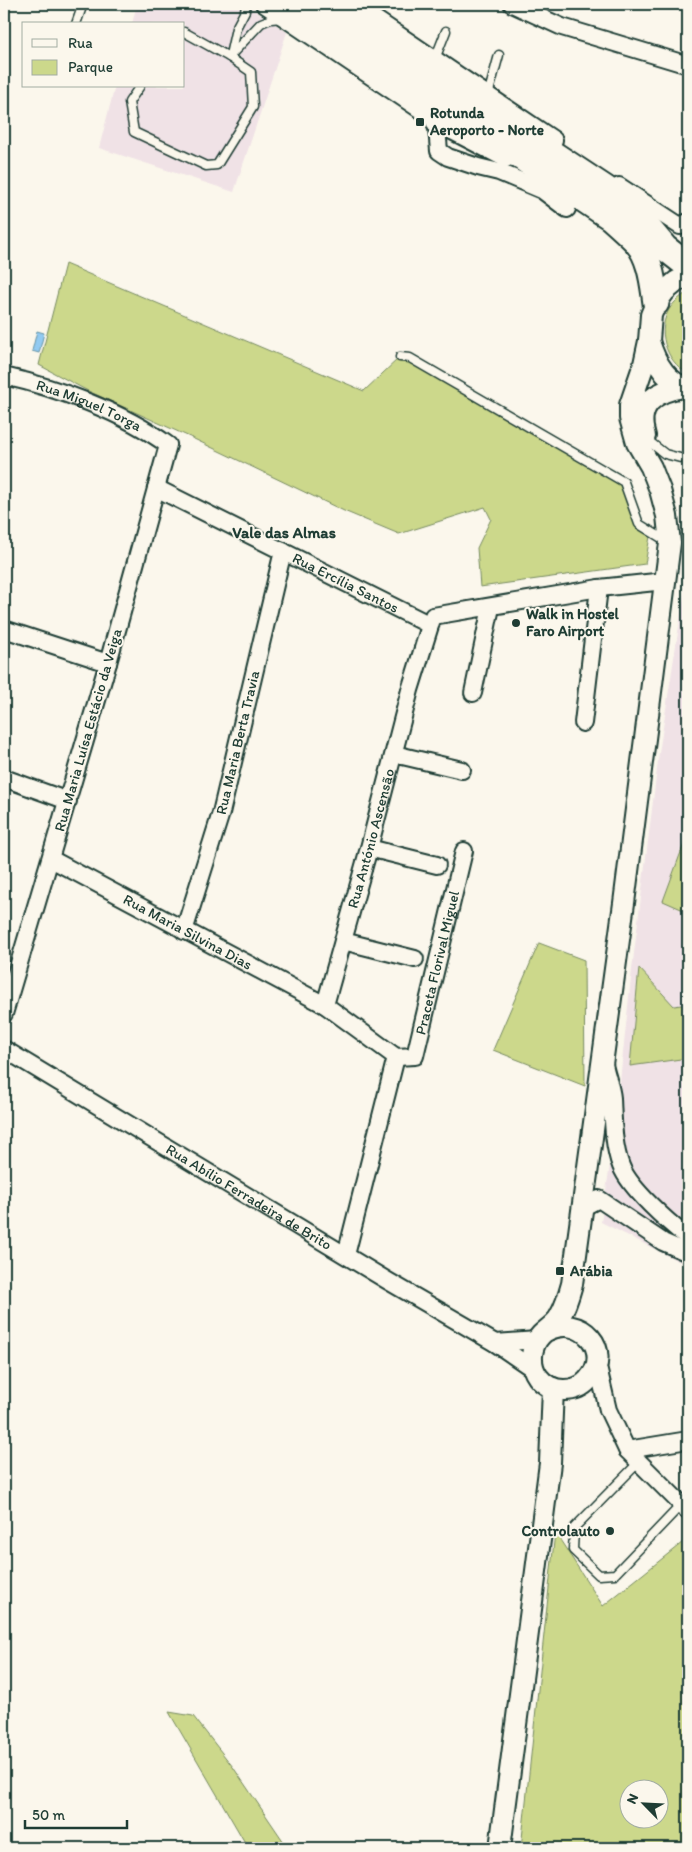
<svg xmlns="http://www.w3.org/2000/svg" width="692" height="1852" viewBox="0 0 692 1852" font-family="Itim,sans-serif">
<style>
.built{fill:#f0e2e6}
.green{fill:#ccd88b;stroke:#768a60;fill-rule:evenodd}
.water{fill:#92caf1;stroke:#6492a5}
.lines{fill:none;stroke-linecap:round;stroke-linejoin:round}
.service-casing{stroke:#1f3d34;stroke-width:11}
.minor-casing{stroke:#1f3d34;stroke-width:20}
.tertiary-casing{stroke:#1f3d34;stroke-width:24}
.primary-casing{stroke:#1f3d34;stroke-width:29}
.service{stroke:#fbf7ec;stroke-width:8}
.minor{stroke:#fbf7ec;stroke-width:16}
.tertiary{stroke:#fbf7ec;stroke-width:20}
.primary{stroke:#fbf7ec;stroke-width:25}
.poi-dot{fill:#1f3d34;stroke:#fbf7ec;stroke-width:2}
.labels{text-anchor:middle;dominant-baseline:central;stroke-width:4;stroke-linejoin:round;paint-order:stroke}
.poi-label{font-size:15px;font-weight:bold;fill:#1f3d34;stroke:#fbf7ec;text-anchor:start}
.street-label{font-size:15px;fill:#1f3d34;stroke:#fbf7ec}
.neighbourhood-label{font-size:16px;font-weight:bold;fill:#1f3d34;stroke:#fbf7ec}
</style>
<rect width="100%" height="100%" fill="#fbf7ec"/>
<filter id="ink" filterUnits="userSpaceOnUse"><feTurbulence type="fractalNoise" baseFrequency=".02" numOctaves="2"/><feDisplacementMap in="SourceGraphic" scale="10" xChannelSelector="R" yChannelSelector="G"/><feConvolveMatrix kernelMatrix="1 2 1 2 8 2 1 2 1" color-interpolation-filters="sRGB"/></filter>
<g filter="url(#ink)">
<g class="built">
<path d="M 137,4 L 245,4 L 287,32 L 234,192 L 99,148 L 115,86 L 184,86 L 184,24 L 132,24 Z"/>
<path d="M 688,580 L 688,1266 L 601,1222 L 613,1146 L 632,969 L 659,753 L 682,607 Z"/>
</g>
<g class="green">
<path d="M 65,264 L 364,391 L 400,357 L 410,358 L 624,482 L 639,524 L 651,531 L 645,564 L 480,587 L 477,548 L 491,519 L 485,507 L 399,534 L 344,511 L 192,438 L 86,390 L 39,365 Z"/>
<path d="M 688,292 L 688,373 C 665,362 656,329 670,308 C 675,301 681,296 688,292 Z"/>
<path d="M 688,833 L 688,912 L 663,901 Z"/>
<path d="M 539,943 L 584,960 L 585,1086 L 493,1050 Z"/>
<path d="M 639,968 L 674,1006 L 688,1004 L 688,1058 L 630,1066 Z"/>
<path d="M 555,1532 L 603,1606 L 688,1538 L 688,1848 L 521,1848 ZM 630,1790 L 660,1790 L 660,1820 L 630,1820 Z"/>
<path d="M 169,1712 L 193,1716 L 233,1767 L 288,1848 L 249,1848 L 247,1846 Z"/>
</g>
<path class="water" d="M 37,331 L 44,333 L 39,353 L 32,351 Z"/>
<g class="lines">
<defs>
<g id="service">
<path d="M 76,24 L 83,4"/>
<path d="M 230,55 L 236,28 L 245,11 L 246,4"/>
<path d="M 229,57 L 261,23 L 271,19 L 282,18"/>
<path d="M 435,59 L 446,31"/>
<path d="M 140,86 L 129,102 L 134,132 L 206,166 L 217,165 L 253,107 L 251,72 L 229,57 L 184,32"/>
<path d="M 488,95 L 499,55"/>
<path d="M 400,357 L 410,358 L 624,482 L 639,524 L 668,542"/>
<path d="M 646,439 L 665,454 L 688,460"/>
<path d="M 639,1462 L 574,1528 L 573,1550 L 599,1575 L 615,1574 L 682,1504"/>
</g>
<g id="minor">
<path d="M 264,4 L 452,131 L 506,159"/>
<path d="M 353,4 L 554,140"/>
<path d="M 512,4 L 562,27 L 688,65"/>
<path d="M 432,117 L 437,128 L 439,151 L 448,157 L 478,167 L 499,172 L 542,190 L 567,209"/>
<path d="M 619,186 L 680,226 L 688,222"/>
<path id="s1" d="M 4,376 C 58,388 123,412 168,445 L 108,663 L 4,1014"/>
<path id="s2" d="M 156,488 L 430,625"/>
<path d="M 4,629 L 108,663"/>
<path d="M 473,693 L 491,607"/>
<path d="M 583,723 L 599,588"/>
<path d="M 394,754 L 462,770"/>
<path d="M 4,778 L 68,801"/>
<path d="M 369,848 L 437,865"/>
<path id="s3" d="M 51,859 L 325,1005"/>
<path id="s4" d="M 184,931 L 221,813 L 283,551"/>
<path d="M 343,941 L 415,959"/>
<path id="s5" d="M 4,1049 L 388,1281 L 495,1343 L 533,1369"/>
<path id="s6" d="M 396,1057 L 415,1056 L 464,851"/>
<path d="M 604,1064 C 606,1075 611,1087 612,1098 C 613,1120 613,1145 621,1166 C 630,1189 668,1222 688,1238"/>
<path d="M 582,1208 L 599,1199 L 663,1242 L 688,1253"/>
<path id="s7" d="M 346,1255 L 396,1057 L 325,1005 L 369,848 L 410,690 L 433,616 L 599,588 L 665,581"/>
<path d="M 495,1343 L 537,1340"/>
<path d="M 597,1363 L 608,1410 L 627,1450 L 688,1511"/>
<path d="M 627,1450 L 688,1440"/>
</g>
<g id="tertiary">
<path d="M 649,341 C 655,362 666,382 688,389"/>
<path d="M 645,436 C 635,405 655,391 683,387"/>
<path d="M 546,1331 C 580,1312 615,1351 588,1380 C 582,1387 573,1390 564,1390 C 554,1390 544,1385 538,1377 C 529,1365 530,1346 541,1335 C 547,1329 556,1324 560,1316 C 566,1306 569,1295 572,1284 L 624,903 L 670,543 L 667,516 L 660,490 L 651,467 L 637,443 L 630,418 L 630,405 L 644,364 L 649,341 L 651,315 L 656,303 L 665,291 L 677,281 L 688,276"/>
<path d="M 500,1848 L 550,1463 L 553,1388"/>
</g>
<g id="primary">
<path d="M 293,4 L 610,217 C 619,225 628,233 636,241 C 651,258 653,283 656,303"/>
<path d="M 326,4 L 606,189 L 639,217 L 665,248 L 688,266"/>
</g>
</defs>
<use href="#service" class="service-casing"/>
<use href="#minor" class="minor-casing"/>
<use href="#tertiary" class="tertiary-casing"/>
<use href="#primary" class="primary-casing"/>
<use href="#service" class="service"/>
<use href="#minor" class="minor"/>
<use href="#tertiary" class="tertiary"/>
<use href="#primary" class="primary"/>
</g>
</g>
<g class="poi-dot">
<rect x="415" y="117" width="10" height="10" rx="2.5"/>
<circle cx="516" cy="623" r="5"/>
<rect x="555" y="1266" width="10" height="10" rx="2.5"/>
<circle cx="610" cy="1531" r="5"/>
</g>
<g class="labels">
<g class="poi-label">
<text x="430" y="113">Rotunda<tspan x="430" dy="17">Aeroporto - Norte</tspan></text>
<text x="526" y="614">Walk in Hostel<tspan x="526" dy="17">Faro Airport</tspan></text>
<text x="570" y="1271">Arábia</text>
<text x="600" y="1531" text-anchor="end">Controlauto</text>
</g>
<g class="street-label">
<text stroke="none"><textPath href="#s1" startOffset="90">Rua Miguel Torga</textPath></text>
<text stroke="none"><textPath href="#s2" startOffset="212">Rua Ercília Santos</textPath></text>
<text transform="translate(88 730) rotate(-74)">Rua Maria Luísa Estácio da Veiga</text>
<text stroke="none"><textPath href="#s4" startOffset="196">Rua Maria Berta Travia</textPath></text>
<text stroke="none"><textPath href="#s7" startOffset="465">Rua António Ascensão</textPath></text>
<text stroke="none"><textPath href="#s3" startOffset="155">Rua Maria Silvina Dias</textPath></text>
<text stroke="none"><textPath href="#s6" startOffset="115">Praceta Florival Miguel</textPath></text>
<text stroke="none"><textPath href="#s5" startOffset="286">Rua Abílio Ferradeira de Brito</textPath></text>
</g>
<g class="neighbourhood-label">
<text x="284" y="532">Vale das Almas</text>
</g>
</g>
<rect width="692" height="1852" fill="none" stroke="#fbf7ec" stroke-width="20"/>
<rect x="10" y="10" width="672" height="1832" fill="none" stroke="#1f3d34" stroke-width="2" filter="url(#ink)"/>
<rect x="22" y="22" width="162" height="65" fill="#fbf7ec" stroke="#a3ada2"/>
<rect x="32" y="39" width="25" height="8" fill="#fbf7ec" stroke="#a3ada2"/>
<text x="68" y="48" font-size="15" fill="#1f3d34">Rua</text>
<rect x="32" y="60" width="25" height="15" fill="#ccd88b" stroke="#a3ada2"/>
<text x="68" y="72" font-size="15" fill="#1f3d34">Parque</text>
<g transform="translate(644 1804) rotate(294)"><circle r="24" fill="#fbf7ec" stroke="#a3ada2"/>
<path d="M0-4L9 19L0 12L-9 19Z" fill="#1f3d34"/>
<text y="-8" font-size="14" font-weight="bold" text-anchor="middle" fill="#1f3d34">N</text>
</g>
<path d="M25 1820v8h102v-8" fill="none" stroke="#1f3d34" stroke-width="2.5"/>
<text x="32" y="1820" font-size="15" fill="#1f3d34" stroke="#fbf7ec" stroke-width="4" paint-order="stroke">50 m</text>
</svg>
